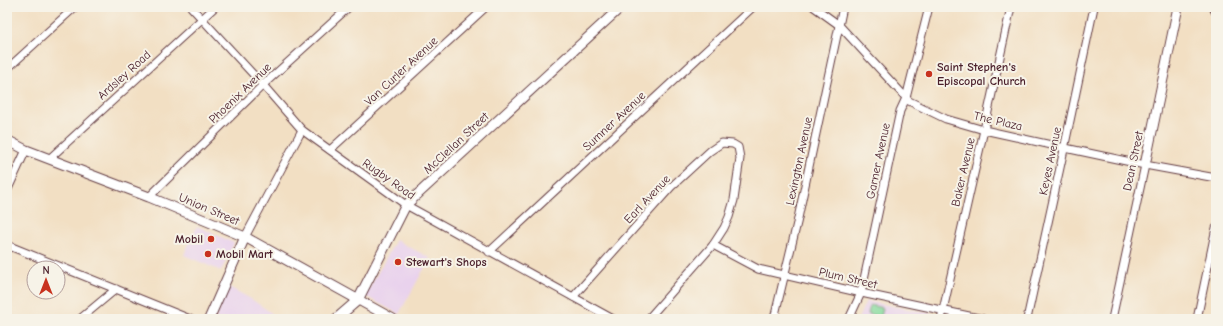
<svg xmlns="http://www.w3.org/2000/svg" width="1223" height="326" viewBox="0 0 1223 326" font-family="'Comic Neue',sans-serif">
<style>
.built{fill:#e9d2ed}
.green{fill:#84da9d;stroke:#677c64}
.lines{fill:none;stroke-linecap:round;stroke-linejoin:round}
.street-casing{stroke:#633c42;stroke-width:9}
.secondary-casing{stroke:#633c42;stroke-width:11}
.street{stroke:#fff;stroke-width:7}
.secondary{stroke:#fff;stroke-width:9}
.poi-dot{fill:#c8321e;stroke:#f7f3e8;stroke-width:1.5}
.labels{text-anchor:middle;dominant-baseline:central;stroke-width:4;stroke-linejoin:round;paint-order:stroke}
.poi-label{font-size:12px;font-weight:bold;fill:#4a1f2b;stroke:#f7f3e8;text-anchor:start}
.street-label{font-size:12px;fill:#4a1f2b;stroke:#f7f3e8}
</style>
<rect width="100%" height="100%" fill="#f7f3e8"/>
<filter id="ink" filterUnits="userSpaceOnUse"><feTurbulence type="fractalNoise" baseFrequency=".025" numOctaves="2"/><feDisplacementMap in="SourceGraphic" scale="8" xChannelSelector="R" yChannelSelector="G"/><feConvolveMatrix kernelMatrix="1 2 1 2 8 2 1 2 1" color-interpolation-filters="sRGB"/></filter>
<filter id="wash" filterUnits="userSpaceOnUse"><feTurbulence type="fractalNoise" baseFrequency=".012" numOctaves="4" result="noise"/><feDisplacementMap in="SourceGraphic" scale="16" xChannelSelector="R" yChannelSelector="G"/><feGaussianBlur stdDeviation="0.9" result="paint"/><feColorMatrix in="noise" values="0 0 0 0 0 0 0 0 0 0 0 0 0 0 0 0 0 1.4 0 .05"/><feComposite in="paint" operator="in"/></filter>
<g filter="url(#wash)">
<rect width="100%" height="100%" fill="#f2dfc3"/>
<g class="built">
<path d="M 197,226 L 234,243 L 221,271 L 184,255 Z"/>
<path d="M 396,240 L 430,258 L 399,314 L 365,296 Z"/>
<path d="M 229,287 L 251,299 L 270,312 L 277,319 L 215,319 Z"/>
<path d="M 866,301 L 934,314 L 933,319 L 858,319 Z"/>
</g>
<path class="green" d="M 870,305 L 883,308 L 881,317 L 868,314 Z"/>
</g>
<g filter="url(#ink)">
<g class="lines">
<defs>
<g id="street">
<path d="M 191,7 L 263,85 L 302,130 L 406,205 L 613,319"/>
<path d="M 814,7 L 839,25 L 909,101 L 946,119 L 984,130 L 1065,148 L 1145,165 L 1216,178"/>
<path d="M 7,69 L 75,7"/>
<path d="M 330,150 L 486,7"/>
<path d="M 49,159 L 215,7"/>
<path d="M 7,191 L 26,150"/>
<path d="M 149,197 L 263,85 L 349,7"/>
<path d="M 245,237 L 302,130"/>
<path d="M 7,245 L 190,319"/>
<path d="M 713,245 L 758,269 L 866,294 L 983,319"/>
<path d="M 489,252 L 753,7"/>
<path d="M 573,297 L 671,187 L 710,151 L 722,143 L 733,144 L 738,147 L 740,158 L 734,200 L 729,217 L 724,228 L 713,245 L 648,319"/>
<path d="M 80,319 L 116,289"/>
<path d="M 774,319 L 797,223 L 843,7"/>
<path d="M 849,319 L 861,293 L 900,111 L 906,98 L 929,7"/>
<path d="M 941,319 L 984,130 L 1011,7"/>
<path d="M 1027,319 L 1063,154 L 1094,7"/>
<path d="M 1112,319 L 1145,165"/>
<path d="M 1197,319 L 1216,228"/>
</g>
<g id="secondary">
<path d="M 1214,7 L 1216,11"/>
<path d="M 7,140 L 26,150 L 149,197 L 245,237 L 393,319"/>
<path d="M 1145,165 L 1178,7"/>
<path d="M 209,319 L 245,237"/>
<path d="M 336,319 L 358,300 L 406,205 L 621,7"/>
</g>
</defs>
<use href="#street" class="street-casing"/>
<use href="#secondary" class="secondary-casing"/>
<use href="#street" class="street"/>
<use href="#secondary" class="secondary"/>
</g>
</g>
<g class="poi-dot">
<circle cx="929" cy="74" r="4"/>
<circle cx="211" cy="239" r="4"/>
<circle cx="208" cy="254" r="4"/>
<circle cx="398" cy="262" r="4"/>
</g>
<g class="labels">
<g class="poi-label">
<text x="937" y="67">Saint Stephen's<tspan x="937" dy="14">Episcopal Church</tspan></text>
<text x="203" y="239" text-anchor="end">Mobil</text>
<text x="216" y="254">Mobil Mart</text>
<text x="406" y="262">Stewart's Shops</text>
</g>
<g class="street-label">
<text transform="translate(401 71) rotate(-43)">Van Curler Avenue</text>
<text transform="translate(124 75) rotate(-42)">Ardsley Road</text>
<text transform="translate(240 93) rotate(-44)">Phoenix Avenue</text>
<text transform="translate(614 121) rotate(-43)">Sumner Avenue</text>
<text transform="translate(998 121) rotate(13)">The Plaza</text>
<text transform="translate(456 143) rotate(-43)">McClellan Street</text>
<text transform="translate(799 161) rotate(-78)">Lexington Avenue</text>
<text transform="translate(878 161) rotate(-78)">Garner Avenue</text>
<text transform="translate(1050 161) rotate(-78)">Keyes Avenue</text>
<text transform="translate(1133 161) rotate(-78)">Dean Street</text>
<text transform="translate(963 172) rotate(-77)">Baker Avenue</text>
<text transform="translate(389 179) rotate(35)">Rugby Road</text>
<text transform="translate(647 199) rotate(-47)">Earl Avenue</text>
<text transform="translate(209 209) rotate(23)">Union Street</text>
<text transform="translate(848 278) rotate(13)">Plum Street</text>
</g>
</g>
<rect width="1223" height="326" fill="none" stroke="#f7f3e8" stroke-width="24"/>
<g transform="translate(46 280)"><circle r="19" fill="#f7f3e8" stroke="#b29e9c"/>
<path d="M0-3L7 15L0 10L-7 15Z" fill="#c8321e"/>
<text y="-6" font-size="11" font-weight="bold" text-anchor="middle" fill="#4a1f2b">N</text>
</g>
</svg>
